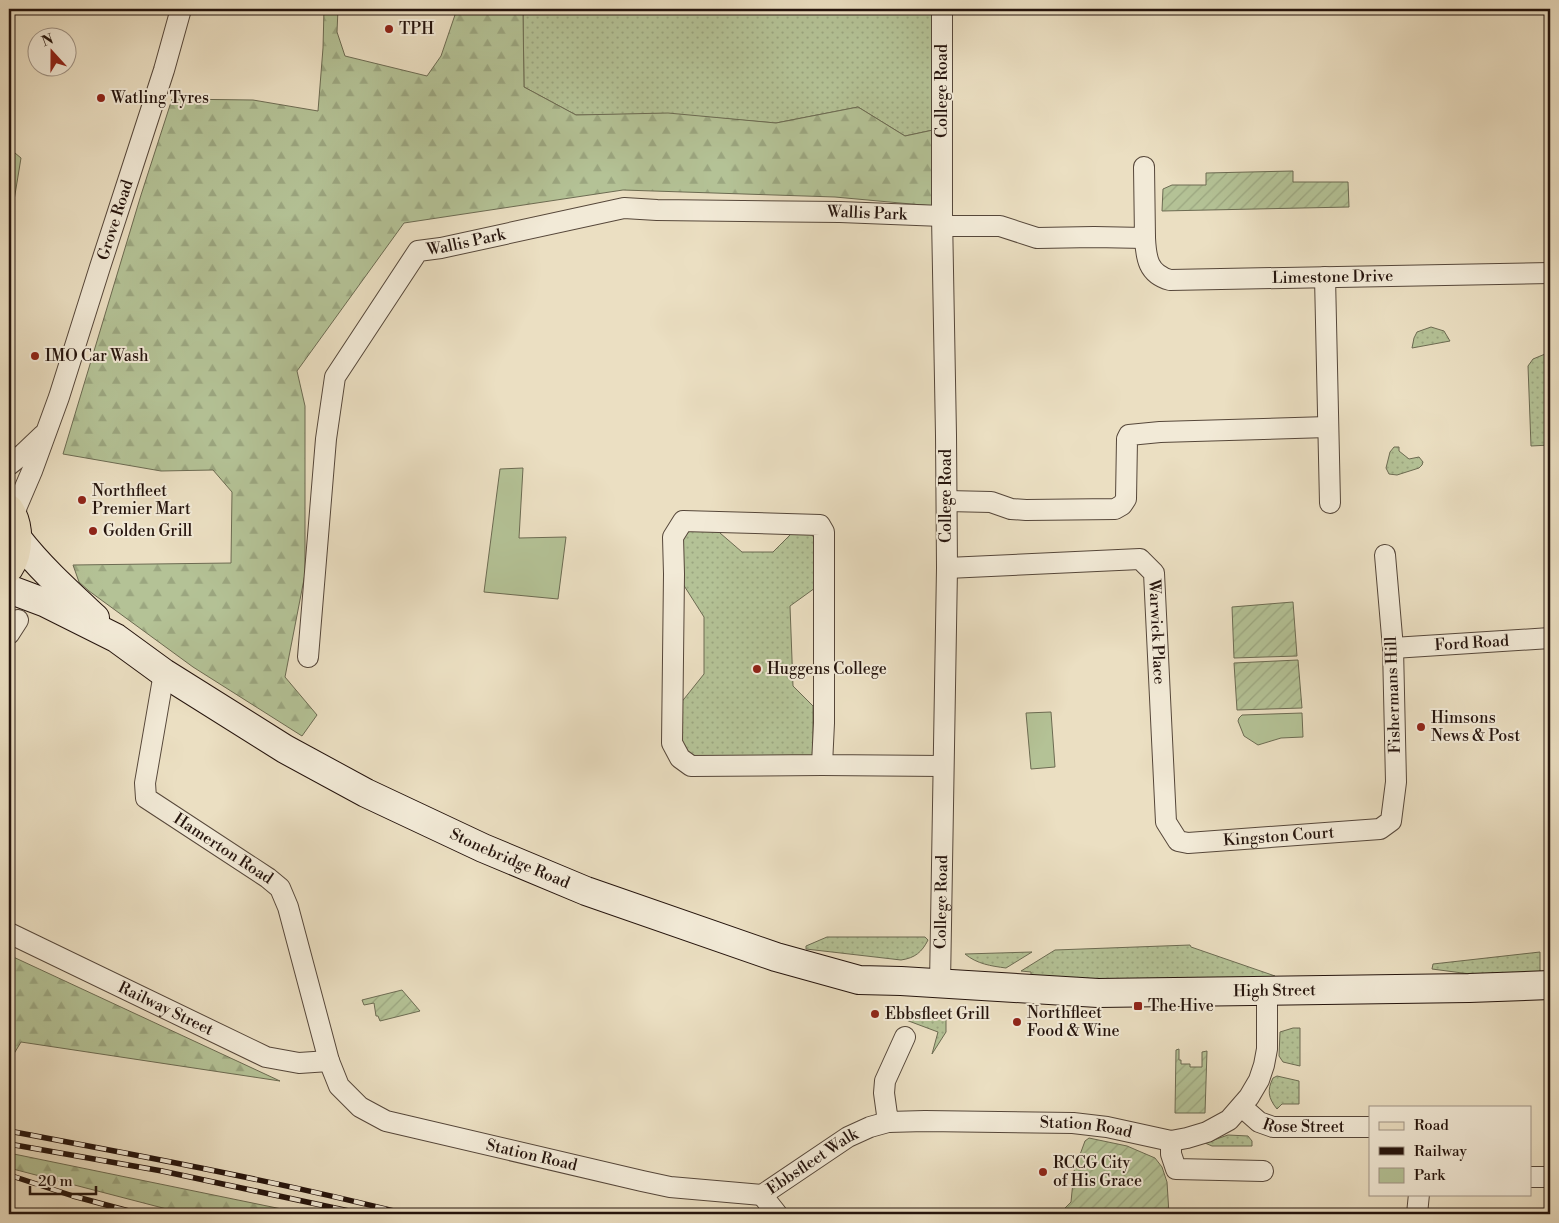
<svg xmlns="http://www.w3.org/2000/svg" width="1559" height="1223" viewBox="0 0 1559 1223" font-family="'Libre Bodoni',serif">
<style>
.grass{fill:url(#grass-dots);stroke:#6c6b52}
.forest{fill:url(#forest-firs);stroke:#6c6b52}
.park{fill:#b4c296;stroke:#6c6b52}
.garden{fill:url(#garden-furrows);stroke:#6c6b52}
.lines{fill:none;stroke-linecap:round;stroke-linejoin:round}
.minor-casing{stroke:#56473a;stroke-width:22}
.secondary-casing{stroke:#25140d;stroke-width:30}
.primary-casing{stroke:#25140d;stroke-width:30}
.minor{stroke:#f2ead7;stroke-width:20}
.secondary{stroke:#f2ead7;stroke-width:28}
.primary{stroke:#ebdfc2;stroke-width:28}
.rail-casing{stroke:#25140d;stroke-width:5.5}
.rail{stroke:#f2ead7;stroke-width:4;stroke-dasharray:11;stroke-linecap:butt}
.poi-dot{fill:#8f2418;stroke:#f2ead7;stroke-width:2}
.labels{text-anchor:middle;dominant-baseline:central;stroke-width:4;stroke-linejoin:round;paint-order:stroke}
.poi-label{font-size:16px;fill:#25140d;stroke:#f2ead7;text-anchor:start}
.street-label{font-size:16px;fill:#25140d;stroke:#f2ead7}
</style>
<defs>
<pattern id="grass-dots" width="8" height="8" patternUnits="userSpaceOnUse" patternTransform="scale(1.25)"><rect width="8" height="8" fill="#b4c296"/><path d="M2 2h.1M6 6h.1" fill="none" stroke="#9ba680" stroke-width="1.8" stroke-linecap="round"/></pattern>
<pattern id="forest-firs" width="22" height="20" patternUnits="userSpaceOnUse" patternTransform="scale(1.25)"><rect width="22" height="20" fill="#b4c296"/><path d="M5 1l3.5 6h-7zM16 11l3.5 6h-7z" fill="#9ba680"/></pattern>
<pattern id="garden-furrows" width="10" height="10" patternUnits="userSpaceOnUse" patternTransform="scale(1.25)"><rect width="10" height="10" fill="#b4c296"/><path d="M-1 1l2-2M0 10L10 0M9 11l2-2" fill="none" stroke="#9ba680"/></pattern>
</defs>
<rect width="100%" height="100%" fill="#ebdfc2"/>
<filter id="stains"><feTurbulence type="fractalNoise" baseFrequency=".004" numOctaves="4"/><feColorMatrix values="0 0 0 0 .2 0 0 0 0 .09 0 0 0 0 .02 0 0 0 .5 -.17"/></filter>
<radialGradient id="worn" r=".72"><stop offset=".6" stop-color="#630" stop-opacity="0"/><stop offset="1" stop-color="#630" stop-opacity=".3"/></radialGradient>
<g class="grass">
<path d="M 525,9 L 934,9 L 933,130 L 905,136 L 858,107 L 776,123 L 668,114 L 576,115 L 524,87 L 523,12 Z"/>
<path d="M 1431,327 L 1444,331 L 1450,341 L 1412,348 L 1414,338 L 1417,332 Z"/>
<path d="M 1550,352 L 1550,445 L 1531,446 L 1528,366 L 1533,359 Z"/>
<path d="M 1394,447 L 1399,447 L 1399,451 L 1409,459 L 1419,457 L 1423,462 L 1422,465 L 1419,468 L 1397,475 L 1389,474 L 1386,468 L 1390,452 Z"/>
<path d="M 717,526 L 720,533 L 742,552 L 773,552 L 797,528 L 808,530 L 818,543 L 815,588 L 790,606 L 793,686 L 813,706 L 813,755 L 804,760 L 696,761 L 684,752 L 679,739 L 680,704 L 704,674 L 704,617 L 683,584 L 682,543 L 686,534 L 693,528 Z"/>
<path d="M 827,937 L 925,937 L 928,940 C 922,952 915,958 901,960 L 806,949 L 806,946 Z"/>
<path d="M 1190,945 L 1191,947 L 1275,976 L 1248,979 L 1096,979 L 1031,977 L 1031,972 L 1021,971 L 1055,950 Z"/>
<path d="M 1032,952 L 1006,968 C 991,966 977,964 965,954 Z"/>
<path d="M 1540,952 L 1540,972 L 1470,974 L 1432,969 L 1433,964 Z"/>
<path d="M 897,1010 L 946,1012 L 946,1032 L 932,1054 L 938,1032 L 898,1017 L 897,1013 Z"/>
<path d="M 1293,1028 L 1300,1028 L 1300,1066 L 1283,1062 L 1279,1056 L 1280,1032 Z"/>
<path d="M 1277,1076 L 1299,1081 L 1299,1104 L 1282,1104 L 1277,1109 C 1268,1098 1267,1090 1273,1078 Z"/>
<path d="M 1228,1135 L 1248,1136 L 1252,1141 L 1252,1146 L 1212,1146 L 1205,1143 Z"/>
</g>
<g class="forest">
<path d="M 324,9 L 338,9 L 337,32 L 345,56 L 427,76 L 441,56 L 457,9 L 525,9 L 523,12 L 524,87 L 576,115 L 668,113 L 776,123 L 858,107 L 905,136 L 933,130 L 933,206 L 835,197 L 623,190 L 404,223 L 297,371 L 305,406 L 305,574 L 285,677 L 317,715 L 302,736 L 193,667 L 89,591 L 79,582 L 73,565 L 231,563 L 232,492 L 213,470 L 161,471 L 63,454 L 141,195 L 172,99 L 253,100 L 318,111 L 323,48 Z"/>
<path d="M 9,955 L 280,1081 L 21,1042 L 9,1062 Z"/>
<path d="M 9,1153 L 306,1214 L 186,1214 L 9,1168 Z"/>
</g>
<g class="park">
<path d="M 9,148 L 21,158 L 9,231 Z"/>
<path d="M 523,468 L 519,538 L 566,537 L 558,599 L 484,592 L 500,469 Z"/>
<path d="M 1051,712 L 1055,767 L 1031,769 L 1026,713 Z"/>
<path d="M 1302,713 L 1303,737 L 1281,738 L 1258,745 L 1244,736 L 1238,721 L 1239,718 L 1242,715 Z"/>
</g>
<g class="garden">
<path d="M 1293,171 L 1293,182 L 1348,182 L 1349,207 L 1162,211 L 1163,189 L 1172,185 L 1206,185 L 1206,173 Z"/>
<path d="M 1293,602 L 1297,656 L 1234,658 L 1232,607 Z"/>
<path d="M 1298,660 L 1302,708 L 1237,710 L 1234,663 Z"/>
<path d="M 402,990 L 420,1011 L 380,1021 L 378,1016 L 376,1016 L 374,1003 L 364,1005 L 362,1000 Z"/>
<path d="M 1179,1049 L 1179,1060 L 1181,1060 L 1181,1064 L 1190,1064 L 1190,1067 L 1202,1067 L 1202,1052 L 1207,1051 L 1205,1113 L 1175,1113 L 1176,1050 Z"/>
<path d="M 1089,1138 L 1127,1146 L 1155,1158 L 1162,1167 L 1167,1182 L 1169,1214 L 1052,1214 L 1053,1212 L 1064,1209 L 1071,1202 L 1074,1171 L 1085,1141 Z"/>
</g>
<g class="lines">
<defs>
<g id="minor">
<path d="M 943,226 L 1000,226 L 1037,238 L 1094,237 L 1145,238 L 1144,167"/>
<path id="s1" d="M 1145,238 C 1146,258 1148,274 1170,280 L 1550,273"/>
<path d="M 1325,277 L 1330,503"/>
<path d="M 9,465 L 23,454 L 43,435"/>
<path d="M 947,501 L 991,502 L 1011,509 L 1026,510 L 1115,509 L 1122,505 L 1126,499 L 1127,439 L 1129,435 L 1160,432 L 1328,427"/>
<path id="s2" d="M 14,519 L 17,506 L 32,471 L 59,397 L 100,267 L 164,70 L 181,9"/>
<path id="s3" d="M 947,568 L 1140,559 L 1154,573 L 1166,822 L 1178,841 L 1188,843 L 1380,829 L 1391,821 L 1396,782 L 1393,648 L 1385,555"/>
<path d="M 9,634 L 18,620"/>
<path id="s4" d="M 1393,648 L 1550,638"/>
<path id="s5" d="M 308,657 L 326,439 L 335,377 L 418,251 L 441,248 L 624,208 L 657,210 L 840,212 L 942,216"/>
<path id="s6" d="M 164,673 L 145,783 L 146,798 L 268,878 L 280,888 L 288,907 L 329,1061 L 339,1086 L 360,1107 L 386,1121 L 642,1181 L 670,1187 L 762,1195"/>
<path d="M 822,765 L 824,723 L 824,532 L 820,525 L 683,521 L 673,537 L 674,574 L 672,743 L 680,758 L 691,766 L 822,765 L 943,766"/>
<path id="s7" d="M 9,933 L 266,1057 L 299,1063 L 329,1061"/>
<path id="s8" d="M 940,984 L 947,568 L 946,435 L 942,216 L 942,9"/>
<path id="s9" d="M 905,1037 L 885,1081 L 884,1093 L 888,1122 L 925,1121 L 1073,1123 L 1107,1127 L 1171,1141 L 1187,1138 L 1207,1132 L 1229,1120 L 1249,1097 L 1259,1080 L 1264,1065 L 1267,1049 L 1267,992"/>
<path id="s10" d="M 1242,1107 L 1259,1122 L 1273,1127 L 1370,1127"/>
<path d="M 1171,1141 L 1171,1154 L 1176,1169 L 1263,1171"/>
<path d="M 1530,1177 L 1550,1177"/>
<path id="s11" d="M 777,1214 L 762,1195 L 848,1137 L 870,1127 L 888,1122"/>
<path d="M 1417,1214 L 1419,1194"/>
</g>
<g id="secondary">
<path d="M 17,538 C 40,568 68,593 95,618"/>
<path id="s12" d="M 9,591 L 14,591 L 46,603 L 116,638 L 164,673 L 285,749 L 366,793 L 483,848 L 586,891 L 776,957 L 859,980 L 901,981 L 1098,993 L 1469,988 L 1550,985"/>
</g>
<path id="primary" d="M 9,509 C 20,525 20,552 9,568"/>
</defs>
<use href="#minor" class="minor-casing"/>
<use href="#secondary" class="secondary-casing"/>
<use href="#primary" class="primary-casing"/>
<use href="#minor" class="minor"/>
<use href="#secondary" class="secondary"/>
<use href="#primary" class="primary"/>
<defs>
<g id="rail">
<path d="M 9,1131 C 142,1156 275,1181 406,1214"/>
<path d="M 9,1144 L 162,1171 L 363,1214"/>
<path d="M 9,1175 L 73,1196 L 140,1214"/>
</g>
</defs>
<use href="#rail" class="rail-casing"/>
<use href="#rail" class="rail"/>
</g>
<g class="poi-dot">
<circle cx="389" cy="29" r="5"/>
<circle cx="101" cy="98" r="5"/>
<circle cx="35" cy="356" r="5"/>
<circle cx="82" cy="500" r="5"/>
<circle cx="93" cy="531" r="5"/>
<circle cx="757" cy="669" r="5"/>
<circle cx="1421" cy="727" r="5"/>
<rect x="1133" y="1001" width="10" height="10" rx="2.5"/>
<circle cx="875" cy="1014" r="5"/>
<circle cx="1017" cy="1022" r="5"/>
<circle cx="1043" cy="1172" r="5"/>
</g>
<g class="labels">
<g class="poi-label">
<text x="399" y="29">TPH</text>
<text x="111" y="98">Watling Tyres</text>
<text x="45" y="356">IMO Car Wash</text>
<text x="92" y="491">Northfleet<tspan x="92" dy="18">Premier Mart</tspan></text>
<text x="103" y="531">Golden Grill</text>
<text x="767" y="669">Huggens College</text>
<text x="1431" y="718">Himsons<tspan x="1431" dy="18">News &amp; Post</tspan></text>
<text x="1148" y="1006">The Hive</text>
<text x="1027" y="1013">Northfleet<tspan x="1027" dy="18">Food &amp; Wine</tspan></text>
<text x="885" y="1014">Ebbsfleet Grill</text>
<text x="1053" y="1163">RCCG City<tspan x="1053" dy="18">of His Grace</tspan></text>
</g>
<g class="street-label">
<text transform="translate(942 91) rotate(-90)">College Road</text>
<text stroke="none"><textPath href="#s5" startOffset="886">Wallis Park</textPath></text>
<text stroke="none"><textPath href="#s2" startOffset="316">Grove Road</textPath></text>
<text stroke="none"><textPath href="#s5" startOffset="481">Wallis Park</textPath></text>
<text stroke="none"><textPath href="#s1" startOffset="216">Limestone Drive</textPath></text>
<text transform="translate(946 496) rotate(-90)">College Road</text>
<text stroke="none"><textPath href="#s3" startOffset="272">Warwick Place</textPath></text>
<text stroke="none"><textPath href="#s4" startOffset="79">Ford Road</textPath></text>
<text transform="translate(1393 695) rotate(-92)">Fishermans Hill</text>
<text stroke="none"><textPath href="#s3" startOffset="586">Kingston Court</textPath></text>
<text stroke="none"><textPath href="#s6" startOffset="219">Hamerton Road</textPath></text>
<text stroke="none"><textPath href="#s12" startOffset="570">Stonebridge Road</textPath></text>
<text stroke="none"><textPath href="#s8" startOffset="82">College Road</textPath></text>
<text stroke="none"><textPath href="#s12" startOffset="1356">High Street</textPath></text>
<text stroke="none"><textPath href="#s7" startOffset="174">Railway Street</textPath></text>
<text stroke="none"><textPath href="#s10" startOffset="68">Rose Street</textPath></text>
<text stroke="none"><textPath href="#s9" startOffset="288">Station Road</textPath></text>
<text stroke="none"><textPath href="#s6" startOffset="704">Station Road</textPath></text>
<text stroke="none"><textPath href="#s11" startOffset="85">Ebbsfleet Walk</textPath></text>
</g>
</g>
<rect width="1559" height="1223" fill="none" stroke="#ebdfc2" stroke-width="30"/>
<rect x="10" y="10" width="1539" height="1203" fill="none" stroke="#25140d" stroke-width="2.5"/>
<rect x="15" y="15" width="1529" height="1193" fill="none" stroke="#25140d"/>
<rect x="1369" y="1106" width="162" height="90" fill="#f2ead7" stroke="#a09486"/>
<rect x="1379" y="1122" width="25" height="8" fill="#ebdfc2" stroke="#a09486"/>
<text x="1414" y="1130" font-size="15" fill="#25140d">Road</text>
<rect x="1379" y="1147" width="25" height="8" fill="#25140d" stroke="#a09486"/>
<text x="1414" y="1156" font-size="15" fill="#25140d">Railway</text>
<rect x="1379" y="1168" width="25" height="15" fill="#b4c296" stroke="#a09486"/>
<text x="1414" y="1180" font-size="15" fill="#25140d">Park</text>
<g transform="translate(52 52) rotate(339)"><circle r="24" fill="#f2ead7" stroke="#a09486"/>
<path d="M0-4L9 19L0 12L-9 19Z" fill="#8f2418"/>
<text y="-8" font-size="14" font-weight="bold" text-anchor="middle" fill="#25140d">N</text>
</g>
<path d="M30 1186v8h66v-8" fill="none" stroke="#25140d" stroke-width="2.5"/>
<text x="38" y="1186" font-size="15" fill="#25140d" stroke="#f2ead7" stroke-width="4" paint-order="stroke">20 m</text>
<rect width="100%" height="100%" filter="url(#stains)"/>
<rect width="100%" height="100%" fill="url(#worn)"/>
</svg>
